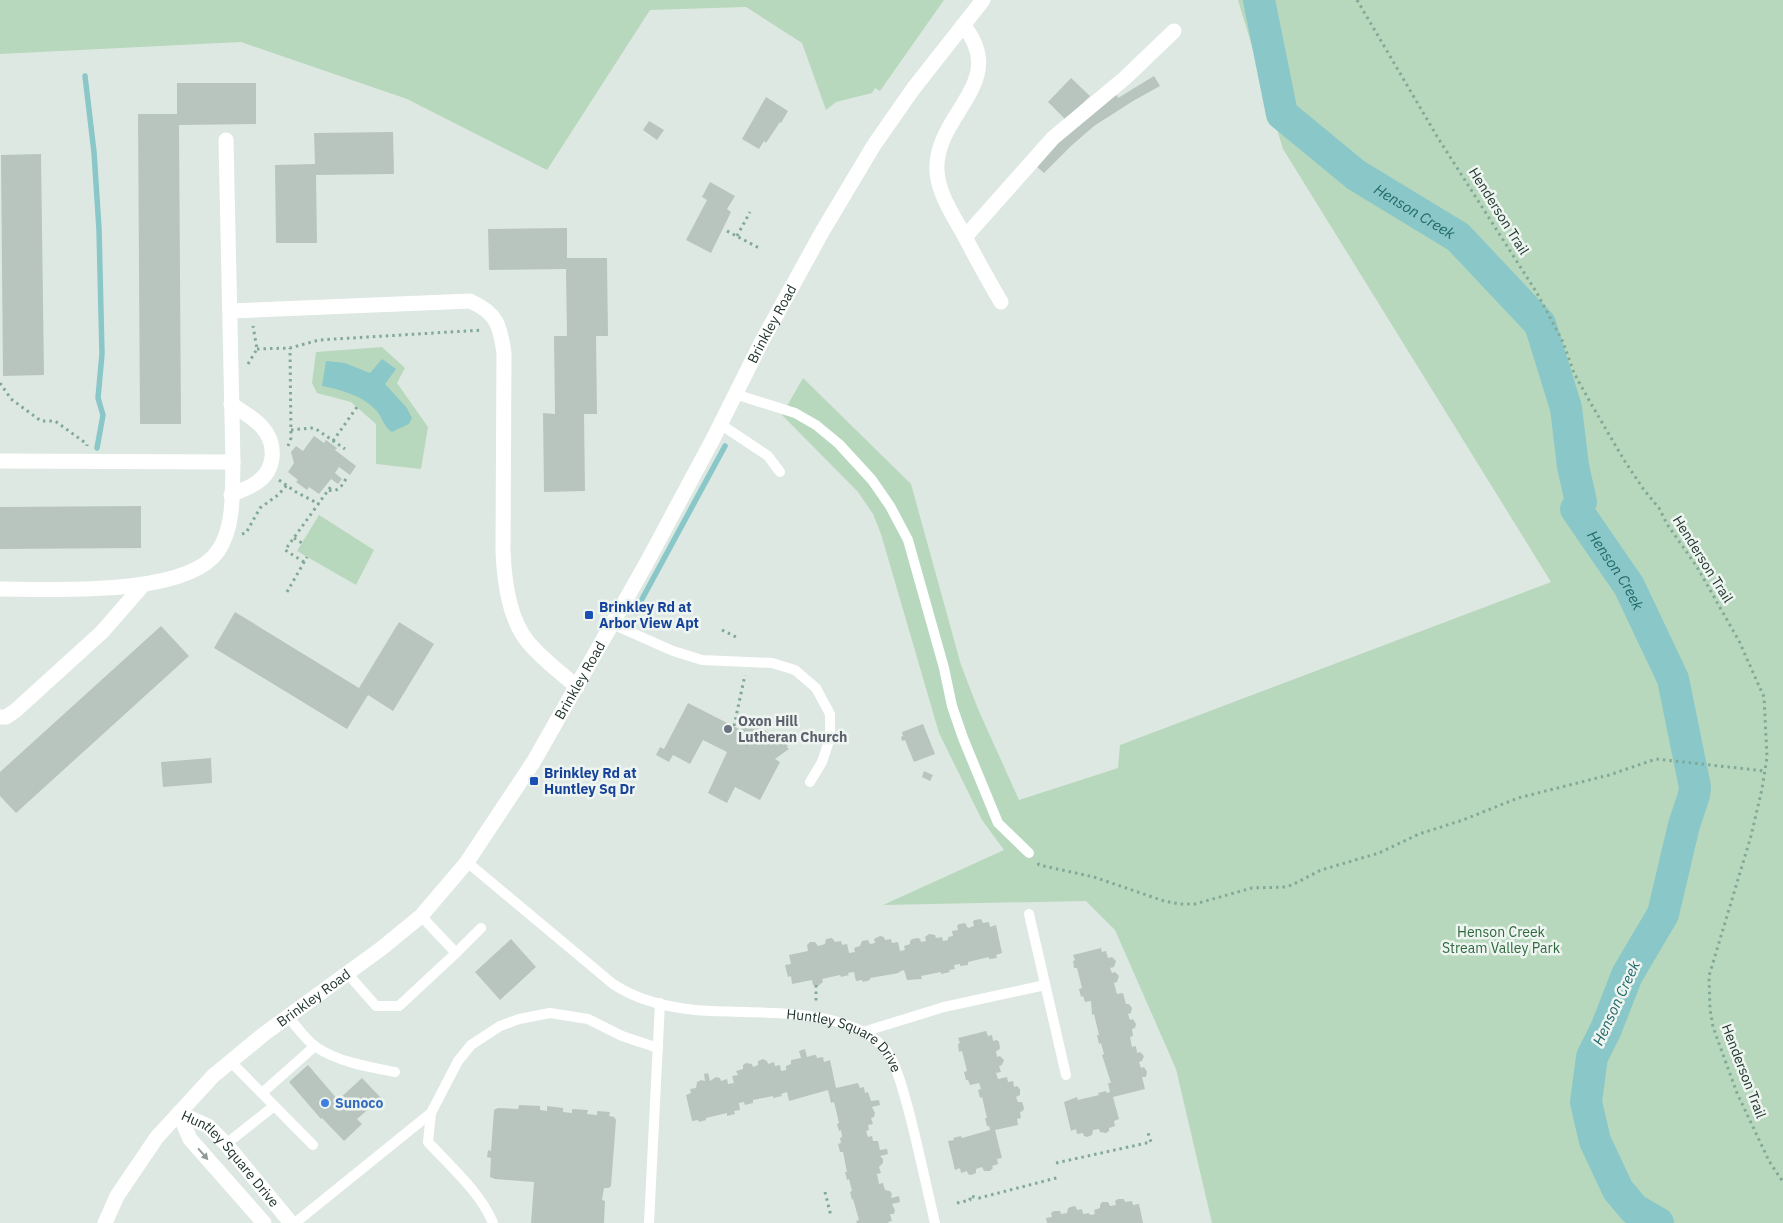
<svg xmlns="http://www.w3.org/2000/svg" width="1783" height="1223" viewBox="0 0 1783 1223" font-family="'IBM Plex Sans',sans-serif">
<style>
.green{fill:#b8d8bd}
.water{fill:#8ac7c9}
.lines{fill:none;stroke-linecap:round;stroke-linejoin:round}
.stream{stroke:#8ac7c9;stroke-width:5.5}
.river{stroke:#8ac7c9;stroke-width:32}
.building{fill:#b7c5be}
.path{stroke:#81a998;stroke-width:3;stroke-dasharray:2.5 4;stroke-linecap:butt}
.service{stroke:#fff;stroke-width:10}
.minor{stroke:#fff;stroke-width:15}
.secondary{stroke:#fff;stroke-width:15}
.oneway{fill:#909a96}
.transit-dot{fill:#1a4fb4;stroke:#eef5f1;stroke-width:2}
.worship-dot{fill:#6b7280;stroke:#eef5f1;stroke-width:2}
.shop-dot{fill:#3f7fe0;stroke:#eef5f1;stroke-width:2}
.labels{text-anchor:middle;dominant-baseline:central;stroke-width:5;stroke-linejoin:round;paint-order:stroke}
.street-label{font-size:14px;fill:#21362e;stroke:#eef5f1}
.transit-label{font-size:14px;font-weight:bold;fill:#164399;stroke:#eef5f1;text-anchor:start}
.worship-label{font-size:14px;font-weight:bold;fill:#5b616d;stroke:#eef5f1;text-anchor:start}
.park-label{font-size:14px;fill:#2f693e;stroke:#eef5f1}
.shop-label{font-size:14px;font-weight:bold;fill:#366cbe;stroke:#eef5f1;text-anchor:start}
.water-label{font-size:15px;font-style:italic;fill:#21696c;stroke:#eef5f1}
</style>
<rect width="100%" height="100%" fill="#dee8e2"/>
<g class="green">
<path d="M 0,0 L 944,0 L 880,91 L 875,88 L 872,93 L 836,102 L 826,110 L 802,43 L 746,7 L 650,10 L 547,170 L 407,99 L 241,42 L 0,54 Z"/>
<path d="M 1238,0 L 1783,0 L 1783,1223 L 1212,1223 L 1176,1069 L 1115,930 L 1086,901 L 883,905 L 1004,850 L 982,820 L 939,733 L 881,534 L 873,514 L 858,492 L 782,415 L 803,378 L 911,484 L 961,665 L 978,709 L 1019,800 L 1118,768 L 1120,745 L 1551,582 L 1283,149 Z"/>
<path d="M 382,347 L 405,368 L 397,383 L 428,427 L 421,469 L 376,464 L 376,424 L 351,402 L 317,393 L 312,383 L 316,352 Z"/>
<path d="M 319,515 L 374,550 L 356,585 L 297,551 Z"/>
</g>
<path class="water" d="M 382,359 L 396,369 L 385,384 L 407,408 L 412,418 L 409,424 L 392,432 C 384,427 382,417 376,410 C 361,395 342,390 322,386 L 326,361 L 345,363 L 370,373 Z"/>
<g class="lines">
<g class="stream">
<path d="M 85,76 L 94,152 L 99,229 L 102,354 L 98,398 L 103,415 L 97,448"/>
<path d="M 635,612 L 725,446"/>
</g>
<path class="river" id="s1" d="M 1259,0 L 1282,114 L 1356,175 L 1458,237 L 1540,324 L 1566,408 L 1573,466 L 1581,502 L 1576,509 L 1629,586 L 1673,679 L 1695,787 L 1694,795 L 1684,825 L 1663,914 L 1627,975 L 1606,1029 L 1592,1057 L 1586,1102 L 1595,1141 L 1618,1190 L 1634,1209 L 1658,1223"/>
</g>
<g class="building">
<path d="M 1154,76 L 1160,86 L 1133,101 L 1094,126 L 1071,146 L 1044,173 L 1036,166 L 1080,119 L 1112,97 L 1117,95 L 1118,98 Z"/>
<path d="M 1071,78 L 1090,96 L 1066,120 L 1048,102 Z"/>
<path d="M 177,83 L 256,83 L 256,124 L 179,125 L 181,424 L 140,424 L 138,114 L 177,114 Z"/>
<path d="M 766,97 L 788,111 L 781,123 L 780,122 L 766,143 L 764,141 L 759,149 L 742,139 Z"/>
<path d="M 649,121 L 664,130 L 657,140 L 643,130 Z"/>
<path d="M 393,132 L 394,174 L 316,175 L 317,243 L 276,243 L 275,165 L 315,164 L 314,133 Z"/>
<path d="M 41,154 L 44,375 L 3,376 L 1,155 Z"/>
<path d="M 710,182 L 735,196 L 727,209 L 731,212 L 711,253 L 686,240 L 707,200 L 702,197 Z"/>
<path d="M 567,228 L 567,258 L 607,258 L 608,336 L 596,336 L 597,414 L 584,414 L 585,491 L 544,492 L 543,413 L 555,414 L 554,336 L 567,336 L 566,269 L 489,270 L 488,229 Z"/>
<path d="M 314,436 L 324,443 L 326,440 L 337,448 L 335,450 L 356,466 L 350,475 L 339,467 L 335,473 L 342,479 L 338,484 L 331,479 L 319,494 L 309,487 L 307,490 L 296,482 L 298,480 L 288,472 L 294,463 L 291,452 L 296,446 L 303,451 Z"/>
<path d="M 141,506 L 141,548 L 0,549 L 0,507 Z"/>
<path d="M 235,612 L 359,688 L 399,622 L 434,644 L 393,711 L 368,695 L 347,729 L 214,648 Z"/>
<path d="M 161,626 L 189,656 L 16,813 L 0,796 L 0,772 Z"/>
<path d="M 688,703 L 741,730 L 745,720 L 773,735 L 772,737 L 788,745 L 787,747 L 789,749 L 775,759 L 780,762 L 760,800 L 735,787 L 727,803 L 708,793 L 727,752 L 703,740 L 690,764 L 673,755 L 669,762 L 656,755 L 660,747 L 664,749 Z"/>
<path d="M 923,724 L 935,754 L 914,762 L 905,740 L 902,741 L 901,737 L 903,736 L 902,732 Z"/>
<path d="M 211,758 L 212,783 L 163,787 L 161,762 Z"/>
<path d="M 924,771 L 933,775 L 930,781 L 922,777 Z"/>
<path d="M 981,919 L 983,923 L 989,922 L 990,927 L 996,925 L 1002,953 L 996,955 L 997,958 L 989,959 L 989,957 L 968,962 L 968,965 L 960,966 L 960,964 L 954,965 L 955,969 L 949,970 L 950,972 L 941,974 L 941,972 L 921,976 L 922,979 L 907,980 L 904,970 L 899,972 L 899,973 L 870,978 L 870,980 L 863,982 L 862,980 L 856,981 L 854,972 L 848,973 L 849,975 L 841,977 L 840,975 L 822,979 L 823,982 L 818,986 L 813,985 L 812,980 L 792,984 L 791,976 L 788,977 L 785,965 L 791,964 L 789,955 L 808,951 L 807,945 L 810,942 L 815,942 L 818,946 L 825,944 L 826,939 L 832,938 L 835,942 L 841,941 L 842,945 L 847,944 L 849,953 L 855,952 L 854,948 L 860,946 L 862,941 L 868,940 L 870,944 L 875,943 L 874,939 L 880,936 L 884,937 L 885,940 L 891,939 L 892,943 L 898,942 L 900,951 L 905,950 L 904,946 L 910,944 L 910,941 L 912,939 L 918,938 L 920,939 L 921,942 L 926,941 L 925,937 L 929,934 L 935,935 L 936,938 L 942,937 L 943,941 L 948,940 L 948,937 L 953,936 L 952,931 L 958,930 L 957,926 L 959,924 L 965,923 L 968,928 L 974,926 L 973,922 L 974,920 Z"/>
<path d="M 511,939 L 536,967 L 500,1000 L 475,972 Z"/>
<path d="M 1101,948 L 1102,952 L 1106,951 L 1108,958 L 1112,957 L 1116,961 L 1114,967 L 1110,968 L 1112,973 L 1115,972 L 1119,976 L 1117,982 L 1114,983 L 1117,994 L 1123,993 L 1126,1004 L 1129,1004 L 1132,1008 L 1131,1013 L 1128,1014 L 1130,1020 L 1133,1019 L 1136,1024 L 1135,1028 L 1132,1029 L 1133,1036 L 1130,1037 L 1132,1047 L 1136,1046 L 1137,1053 L 1140,1052 L 1144,1056 L 1142,1061 L 1139,1062 L 1141,1068 L 1144,1067 L 1147,1072 L 1146,1077 L 1142,1077 L 1145,1089 L 1113,1097 L 1119,1119 L 1114,1121 L 1115,1126 L 1109,1128 L 1109,1131 L 1106,1133 L 1100,1132 L 1099,1129 L 1093,1130 L 1092,1135 L 1087,1137 L 1084,1136 L 1083,1133 L 1077,1134 L 1076,1129 L 1071,1131 L 1064,1102 L 1077,1097 L 1078,1100 L 1099,1095 L 1098,1093 L 1106,1091 L 1107,1093 L 1110,1092 L 1108,1083 L 1111,1083 L 1102,1055 L 1104,1054 L 1101,1043 L 1099,1044 L 1097,1035 L 1099,1035 L 1094,1014 L 1092,1015 L 1091,1001 L 1085,1002 L 1083,996 L 1081,997 L 1079,989 L 1082,988 L 1077,968 L 1074,968 L 1073,961 L 1075,960 L 1073,955 Z"/>
<path d="M 986,1031 L 988,1036 L 992,1035 L 993,1041 L 997,1040 L 999,1042 L 1000,1048 L 999,1050 L 996,1051 L 997,1057 L 1000,1056 L 1004,1060 L 1002,1065 L 999,1066 L 1001,1072 L 996,1073 L 998,1079 L 1007,1077 L 1008,1082 L 1013,1081 L 1014,1087 L 1017,1086 L 1020,1089 L 1020,1095 L 1016,1097 L 1018,1102 L 1022,1102 L 1024,1108 L 1023,1111 L 1020,1112 L 1021,1118 L 1017,1119 L 1018,1125 L 995,1130 L 1002,1158 L 997,1159 L 998,1164 L 992,1166 L 993,1168 L 990,1171 L 984,1171 L 982,1167 L 976,1169 L 976,1173 L 971,1175 L 968,1174 L 967,1171 L 961,1173 L 960,1168 L 955,1170 L 948,1141 L 954,1140 L 953,1138 L 961,1136 L 962,1138 L 990,1130 L 989,1126 L 987,1126 L 985,1118 L 987,1118 L 982,1097 L 980,1098 L 978,1090 L 981,1089 L 979,1083 L 970,1085 L 968,1080 L 966,1080 L 964,1072 L 967,1071 L 962,1051 L 959,1052 L 958,1044 L 960,1043 L 958,1038 Z"/>
<path d="M 805,1049 L 807,1057 L 814,1055 L 816,1055 L 817,1058 L 823,1057 L 824,1062 L 830,1060 L 836,1088 L 858,1083 L 860,1088 L 864,1087 L 865,1093 L 868,1092 L 871,1101 L 879,1100 L 880,1105 L 872,1107 L 875,1113 L 874,1117 L 871,1118 L 873,1124 L 868,1125 L 869,1130 L 866,1131 L 868,1137 L 872,1136 L 873,1141 L 878,1141 L 880,1150 L 887,1149 L 888,1154 L 880,1156 L 883,1159 L 883,1163 L 879,1167 L 881,1173 L 877,1174 L 879,1184 L 883,1183 L 885,1190 L 890,1191 L 892,1194 L 891,1198 L 899,1196 L 900,1202 L 892,1204 L 895,1210 L 894,1214 L 890,1214 L 892,1221 L 888,1222 L 889,1223 L 857,1223 L 856,1221 L 859,1220 L 853,1199 L 852,1200 L 850,1192 L 852,1191 L 849,1179 L 847,1180 L 845,1172 L 847,1172 L 843,1152 L 840,1152 L 838,1144 L 841,1143 L 840,1138 L 842,1137 L 841,1130 L 839,1131 L 837,1124 L 839,1123 L 834,1102 L 831,1103 L 828,1090 L 789,1101 L 787,1092 L 781,1094 L 782,1096 L 773,1098 L 773,1096 L 753,1100 L 753,1103 L 745,1105 L 744,1102 L 739,1103 L 740,1110 L 734,1111 L 735,1114 L 727,1116 L 727,1113 L 706,1118 L 706,1120 L 699,1122 L 698,1120 L 692,1121 L 686,1095 L 691,1093 L 690,1089 L 696,1088 L 697,1082 L 701,1080 L 705,1081 L 704,1074 L 708,1073 L 710,1081 L 716,1077 L 720,1078 L 721,1081 L 727,1079 L 728,1084 L 734,1083 L 732,1076 L 738,1075 L 736,1071 L 743,1069 L 743,1065 L 746,1063 L 752,1064 L 753,1067 L 758,1065 L 758,1061 L 763,1059 L 767,1061 L 768,1064 L 774,1062 L 775,1066 L 780,1065 L 781,1071 L 786,1070 L 786,1066 L 791,1064 L 791,1060 L 801,1058 L 799,1051 Z"/>
<path d="M 308,1065 L 338,1100 L 362,1078 L 381,1098 L 357,1119 L 362,1124 L 344,1141 L 322,1118 L 321,1119 L 289,1082 Z"/>
<path d="M 519,1105 L 540,1106 L 540,1110 L 547,1111 L 547,1106 L 563,1108 L 563,1112 L 572,1113 L 572,1109 L 588,1110 L 587,1114 L 597,1115 L 597,1111 L 610,1112 L 609,1116 L 614,1117 L 616,1120 L 611,1186 L 609,1188 L 604,1188 L 602,1200 L 605,1201 L 604,1223 L 531,1223 L 534,1182 L 495,1179 L 490,1177 L 491,1158 L 487,1157 L 488,1150 L 491,1151 L 494,1110 L 498,1108 L 518,1109 Z"/>
<path d="M 1118,1199 L 1124,1199 L 1125,1202 L 1132,1201 L 1133,1205 L 1139,1204 L 1143,1223 L 1047,1223 L 1046,1218 L 1052,1217 L 1051,1213 L 1054,1211 L 1060,1211 L 1061,1214 L 1067,1213 L 1068,1208 L 1074,1206 L 1076,1207 L 1077,1210 L 1082,1209 L 1083,1214 L 1089,1213 L 1090,1215 L 1095,1214 L 1094,1210 L 1100,1208 L 1100,1205 L 1102,1202 L 1108,1202 L 1110,1206 L 1116,1205 L 1115,1201 Z"/>
</g>
<g class="lines">
<g class="path">
<path d="M 1357,0 L 1438,138 L 1537,293 L 1563,342 L 1574,373 L 1590,402 L 1624,460 L 1644,490 L 1659,508 L 1667,524 L 1697,567 L 1739,641 L 1764,697 L 1767,757 L 1762,789 L 1751,836 L 1709,976 L 1710,1009 L 1713,1027 L 1737,1093 L 1769,1161 L 1783,1182"/>
<path d="M 727,231 L 761,249"/>
<path d="M 737,236 L 750,212"/>
<path d="M 257,349 L 290,348 L 319,340 L 483,330"/>
<path d="M 248,364 L 257,349 L 253,326"/>
<path d="M 0,383 L 11,399 L 41,421 L 55,421 L 87,444 L 87,446"/>
<path d="M 291,430 L 311,428 L 316,429 L 345,449"/>
<path d="M 333,441 L 357,407"/>
<path d="M 288,446 L 291,438 L 290,348"/>
<path d="M 279,480 L 296,492 L 319,504"/>
<path d="M 329,490 C 338,493 344,484 347,476"/>
<path d="M 242,534 L 246,533 L 260,508 L 278,495 L 287,485"/>
<path d="M 294,538 L 302,543"/>
<path d="M 304,562 L 285,550 L 332,485"/>
<path d="M 287,592 L 307,557"/>
<path d="M 722,630 L 736,637"/>
<path d="M 734,726 L 745,675"/>
<path d="M 1038,863 L 1039,865 L 1094,877 L 1164,901 L 1180,904 L 1195,904 L 1252,888 L 1285,887 L 1292,885 L 1321,870 L 1379,853 L 1419,834 L 1463,820 L 1518,798 L 1609,775 L 1656,759 L 1765,771"/>
<path d="M 816,985 L 816,1004"/>
<path d="M 1056,1163 L 1151,1142 L 1147,1130"/>
<path d="M 825,1192 L 831,1216"/>
<path d="M 957,1203 L 970,1200 L 970,1196 L 979,1198 L 1060,1177"/>
</g>
<g class="service">
<path d="M 735,394 L 795,413 L 816,425 L 839,444 L 872,480 L 890,506 L 908,540 L 944,668 L 952,706 L 963,738 L 998,823 L 1029,853"/>
<path d="M 720,424 L 768,456 L 780,472"/>
<path d="M 612,624 L 673,651 L 702,660 L 772,663 L 795,670 L 816,688 L 830,714 L 830,738 L 822,762 L 810,782"/>
<path id="s2" d="M 467,862 L 613,984 C 637,1000 666,1007 695,1010 C 749,1015 861,1003 891,1058 C 899,1073 903,1091 908,1108 C 918,1146 926,1185 935,1223"/>
<path d="M 1029,914 L 1066,1075"/>
<path d="M 456,953 L 481,928"/>
<path d="M 347,973 L 376,1006 L 399,1006 L 456,953 L 421,916"/>
<path d="M 289,1018 C 297,1027 306,1040 316,1047 C 338,1062 369,1067 395,1072"/>
<path d="M 863,1032 L 944,1007 L 1045,985"/>
<path d="M 231,1062 L 313,1145"/>
<path d="M 262,1093 L 315,1046"/>
<path d="M 226,1144 L 274,1106"/>
<path d="M 295,1223 L 431,1113"/>
<path d="M 493,1223 C 480,1192 451,1167 428,1142 L 431,1113 L 458,1061 L 471,1045 L 500,1026 L 519,1019 L 550,1013 L 588,1019 L 622,1036 L 658,1048"/>
<path d="M 649,1223 L 660,1003"/>
</g>
<g class="minor">
<path d="M 963,25 C 1011,83 933,114 937,172 C 939,195 953,215 964,235 C 976,258 988,280 1001,302"/>
<path d="M 965,237 L 1053,138 L 1125,78 L 1174,31"/>
<path d="M 230,311 L 470,301 C 497,313 500,325 504,353 L 503,550 C 504,579 509,619 528,642 C 542,659 560,672 577,687"/>
<path d="M 231,404 C 241,411 253,417 262,427 C 277,444 276,470 256,483 C 249,488 239,491 231,495"/>
<path d="M 0,461 L 233,462"/>
<path d="M 0,589 C 52,589 187,597 218,551 C 235,526 232,490 233,462 L 226,140"/>
<path d="M 0,717 L 6,717 L 15,711 L 102,632 L 143,585"/>
<path id="s3" d="M 179,1113 L 208,1126 L 226,1144 L 291,1223"/>
<path d="M 179,1113 L 190,1139 L 264,1223"/>
</g>
<path class="secondary" id="s4" d="M 105,1223 L 117,1196 L 157,1137 L 213,1076 L 264,1034 L 382,948 L 421,916 L 467,862 L 534,761 L 646,564 L 713,439 L 761,343 L 822,232 L 874,145 L 913,89 L 983,0"/>
</g>
<defs><path id="oneway-solid" d="M-6-.8H1V-3.2L6.5 0L1 3.2V.8H-6Z" transform="scale(1.25)"/></defs>
<use class="oneway" href="#oneway-solid" transform="translate(203 1154) rotate(49)"/>
<g class="transit-dot">
<rect x="584" y="610" width="10" height="10" rx="2.5"/>
<rect x="529" y="776" width="10" height="10" rx="2.5"/>
</g>
<circle class="worship-dot" cx="728" cy="729" r="5"/>
<circle class="shop-dot" cx="325" cy="1103" r="5"/>
<g class="labels">
<g class="street-label">
<text transform="translate(1499 211) rotate(58)">Henderson Trail</text>
<text stroke="none"><textPath href="#s4" startOffset="1136">Brinkley Road</textPath></text>
<text transform="translate(1703 559) rotate(58)">Henderson Trail</text>
<text stroke="none"><textPath href="#s4" startOffset="731">Brinkley Road</textPath></text>
<text stroke="none"><textPath href="#s4" startOffset="311">Brinkley Road</textPath></text>
<text stroke="none"><textPath href="#s2" startOffset="435">Huntley Square Drive</textPath></text>
<text transform="translate(1744 1071) rotate(69)">Henderson Trail</text>
<text stroke="none"><textPath href="#s3" startOffset="70">Huntley Square Drive</textPath></text>
</g>
<g class="transit-label">
<text x="599" y="607">Brinkley Rd at<tspan x="599" dy="16">Arbor View Apt</tspan></text>
<text x="544" y="773">Brinkley Rd at<tspan x="544" dy="16">Huntley Sq Dr</tspan></text>
</g>
<g class="worship-label">
<text x="738" y="721">Oxon Hill<tspan x="738" dy="16">Lutheran Church</tspan></text>
</g>
<g class="park-label">
<text x="1501" y="932">Henson Creek<tspan x="1501" dy="16">Stream Valley Park</tspan></text>
</g>
<g class="shop-label">
<text x="335" y="1103">Sunoco</text>
</g>
<g class="water-label">
<text stroke="none"><textPath href="#s1" startOffset="281">Henson Creek</textPath></text>
<text stroke="none"><textPath href="#s1" startOffset="716">Henson Creek</textPath></text>
<text transform="translate(1616 1003) rotate(-65)">Henson Creek</text>
</g>
</g>
</svg>
